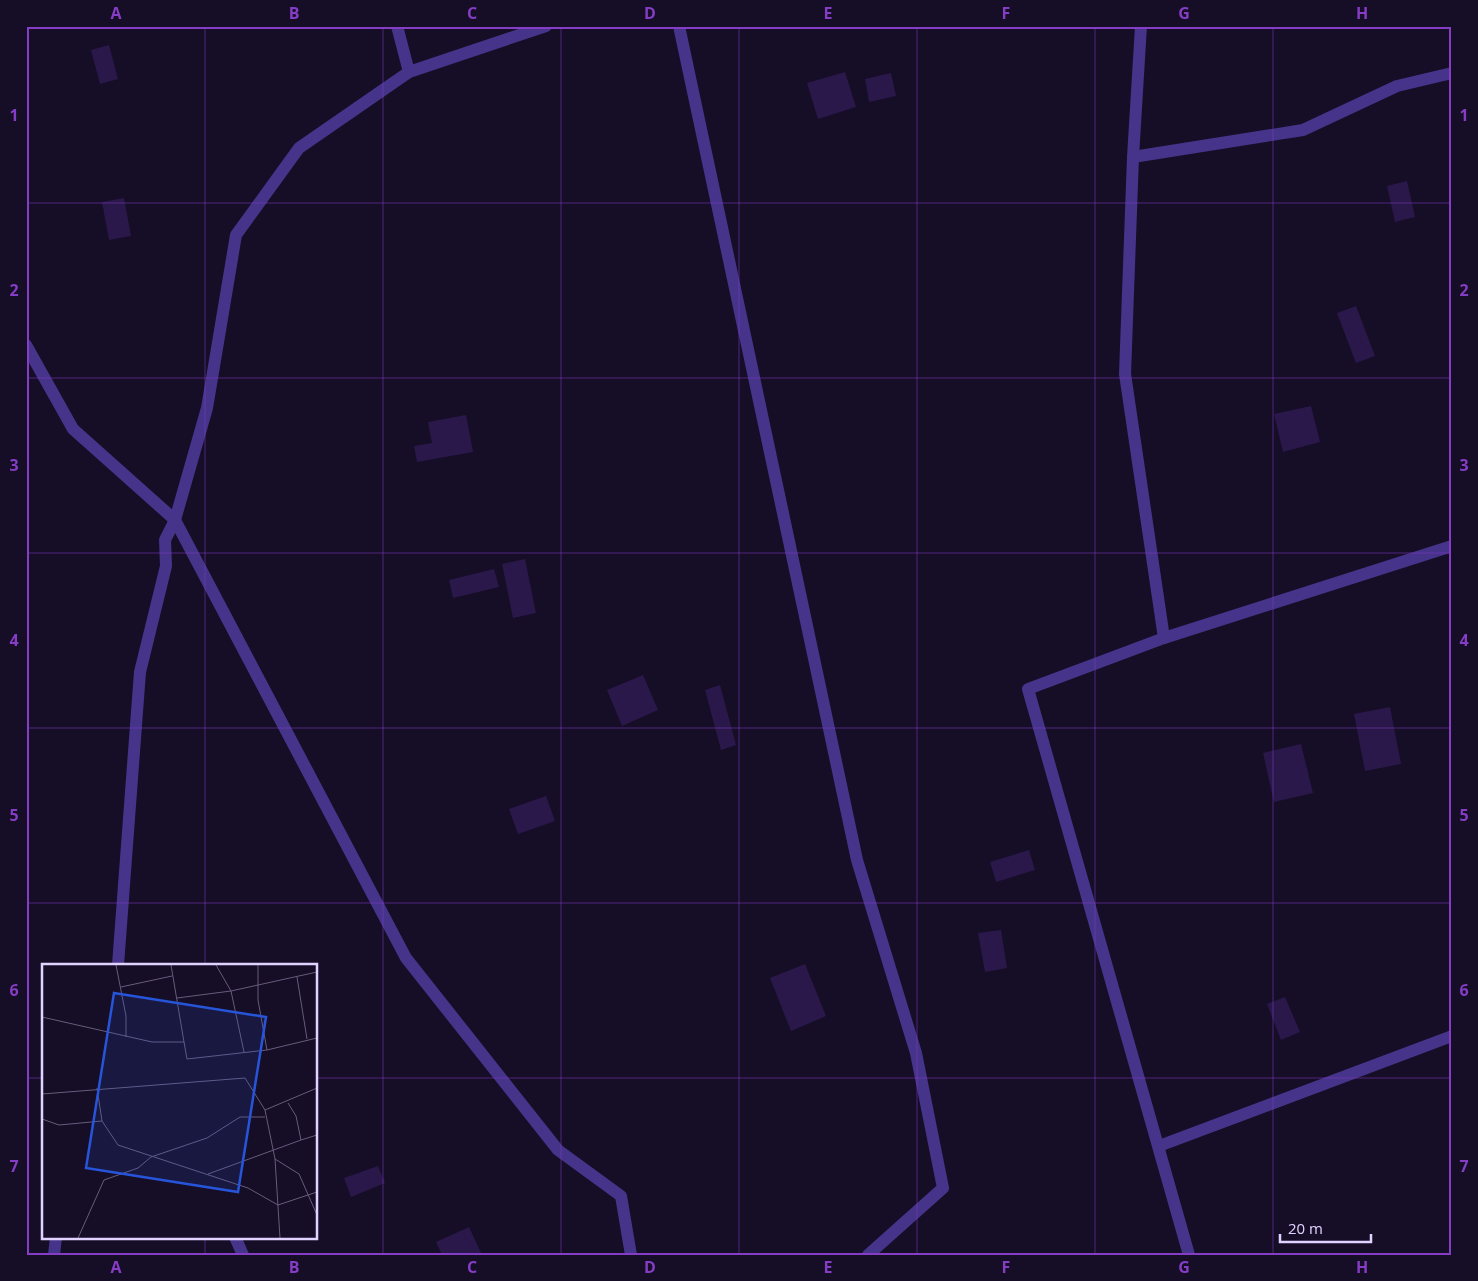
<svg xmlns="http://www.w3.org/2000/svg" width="1478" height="1281" viewBox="0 0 1478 1281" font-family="'Open Sans',sans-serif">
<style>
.building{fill:#2a184a}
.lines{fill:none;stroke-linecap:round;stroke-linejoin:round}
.minor{stroke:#46348a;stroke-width:12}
.grid{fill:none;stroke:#853dc5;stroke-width:1;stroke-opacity:0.55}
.inset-road{fill:none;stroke:#675c7d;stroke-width:1}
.view{fill:#2755da;fill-opacity:0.15;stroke:#2755da;stroke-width:2.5}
.inset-edge{fill:none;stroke:#e0d3ff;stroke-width:2.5}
.neatline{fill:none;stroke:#853dc5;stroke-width:2}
.grid-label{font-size:16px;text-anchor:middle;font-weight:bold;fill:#853dc5}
</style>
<rect width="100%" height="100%" fill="#160d27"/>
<g class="building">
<path d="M 109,45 L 118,79 L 100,84 L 91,50 Z"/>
<path d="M 845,72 L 856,107 L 818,119 L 807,83 Z"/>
<path d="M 891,73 L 896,96 L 869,102 L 865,79 Z"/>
<path d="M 1407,181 L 1415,217 L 1395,222 L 1387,186 Z"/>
<path d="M 124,198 L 131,236 L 109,240 L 102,202 Z"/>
<path d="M 1356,306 L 1375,356 L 1356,363 L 1337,313 Z"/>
<path d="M 1311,406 L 1320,442 L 1283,452 L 1274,414 Z"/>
<path d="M 466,415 L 473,452 L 417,462 L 414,446 L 432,443 L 428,422 Z"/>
<path d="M 525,559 L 536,613 L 513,618 L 502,564 Z"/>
<path d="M 494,569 L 499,587 L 453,598 L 449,580 Z"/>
<path d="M 643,675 L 658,710 L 622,726 L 607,690 Z"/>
<path d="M 720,685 L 736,745 L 721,750 L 705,690 Z"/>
<path d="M 1390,707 L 1401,764 L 1365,771 L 1354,714 Z"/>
<path d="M 1301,744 L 1313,793 L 1274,802 L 1263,753 Z"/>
<path d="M 546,796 L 555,821 L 518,834 L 509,809 Z"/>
<path d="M 1029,850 L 1035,870 L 996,882 L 990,862 Z"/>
<path d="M 1001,930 L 1007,968 L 985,972 L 978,933 Z"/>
<path d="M 805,964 L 826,1016 L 791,1031 L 770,978 Z"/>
<path d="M 1285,997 L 1300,1032 L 1281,1040 L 1267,1004 Z"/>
<path d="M 378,1166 L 385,1183 L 351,1197 L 344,1178 Z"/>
<path d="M 469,1227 L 482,1255 L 442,1255 L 436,1242 Z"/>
</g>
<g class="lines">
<g class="minor">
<path d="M 397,26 L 409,72"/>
<path d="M 679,26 L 857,860 L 916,1053 L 943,1188 L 868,1255"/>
<path d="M 1141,26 L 1133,157 L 1125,374 L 1164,638 L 1028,689 L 1189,1255"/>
<path d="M 1133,157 L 1303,130 L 1397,86 L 1452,73"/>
<path d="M 26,345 L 73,429 L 175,520 L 406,958 L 558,1150 L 621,1196 L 631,1255"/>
<path d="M 1164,638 L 1452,546"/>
<path d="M 118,965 L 140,672 L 166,566 L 165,540 L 175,520 L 207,408 L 236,235 L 299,148 L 409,72 L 546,26"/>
<path d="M 1159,1146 L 1452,1036"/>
<path d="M 235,1237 L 243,1255"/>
<path d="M 54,1255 L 56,1237"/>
</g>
</g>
<path class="grid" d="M 205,26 L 205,965M 383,26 L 383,1255M 561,26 L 561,1255M 739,26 L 739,1255M 917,26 L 917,1255M 1095,26 L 1095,1255M 1273,26 L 1273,1255M 26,203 L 1452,203M 26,378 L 1452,378M 26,553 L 1452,553M 26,728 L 1452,728M 26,903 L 1452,903M 26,1078 L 44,1078M 316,1078 L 1452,1078M 205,1237 L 205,1255"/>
<g transform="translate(42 964)">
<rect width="275" height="275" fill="#160d27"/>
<path class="inset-road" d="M 74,1 L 84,52 L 84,73M 129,1 L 142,78M 174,1 L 189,27 L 202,88M 216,1 L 216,36 L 225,86M 255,13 L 265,75M 79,23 L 130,12M 135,34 L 189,27 L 275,8M 0,53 L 110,78 L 142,78 L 145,95 L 225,86 L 275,74M 55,124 L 60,157 L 76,181 L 206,224 L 236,241 L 275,228M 0,130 L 203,114 L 223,146 L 233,195 L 238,274M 246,139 L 254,152 L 259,176 L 275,171M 223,146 L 275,124M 0,155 L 17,161 L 60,157M 233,195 L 257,210 L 275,251M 166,210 L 259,176M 36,274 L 62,216 L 96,204 L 109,193 L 165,174 L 198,153 L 223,153"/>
<path class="view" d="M 72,29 L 224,53 L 196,228 L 44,204 Z"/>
<rect width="275" height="275" class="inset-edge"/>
</g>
<rect width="1478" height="1281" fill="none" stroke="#160d27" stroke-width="55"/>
<path d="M1280 1234v8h91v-8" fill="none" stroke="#e0d3ff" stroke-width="2.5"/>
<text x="1288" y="1234" font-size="15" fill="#e0d3ff" stroke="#160d27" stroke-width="4" paint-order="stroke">20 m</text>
<rect x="28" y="28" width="1422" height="1226" class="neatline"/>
<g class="grid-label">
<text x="116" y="19">A</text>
<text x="294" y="19">B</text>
<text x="472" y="19">C</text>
<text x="650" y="19">D</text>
<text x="828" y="19">E</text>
<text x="1006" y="19">F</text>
<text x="1184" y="19">G</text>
<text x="1362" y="19">H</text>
<text x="14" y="121">1</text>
<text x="1464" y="121">1</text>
<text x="14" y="296">2</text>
<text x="1464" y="296">2</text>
<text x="14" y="471">3</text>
<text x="1464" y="471">3</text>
<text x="14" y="646">4</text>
<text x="1464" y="646">4</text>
<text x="14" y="821">5</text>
<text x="1464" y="821">5</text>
<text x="14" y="996">6</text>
<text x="1464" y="996">6</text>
<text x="14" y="1172">7</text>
<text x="1464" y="1172">7</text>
<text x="116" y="1273">A</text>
<text x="294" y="1273">B</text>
<text x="472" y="1273">C</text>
<text x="650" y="1273">D</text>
<text x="828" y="1273">E</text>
<text x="1006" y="1273">F</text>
<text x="1184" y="1273">G</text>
<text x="1362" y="1273">H</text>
</g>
</svg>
